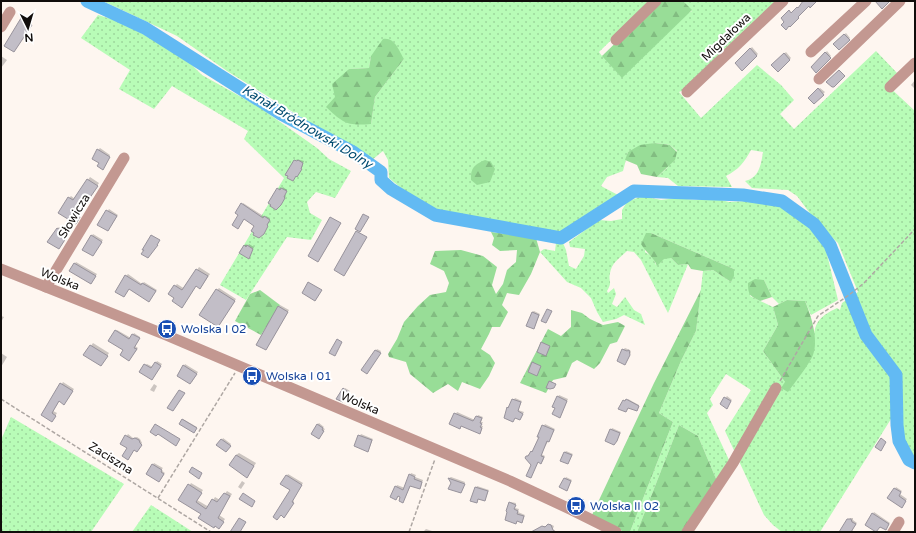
<svg xmlns="http://www.w3.org/2000/svg" width="916" height="533" viewBox="0 0 916 533" font-family="'Varela Round',sans-serif">
<style>
.grass{fill:url(#grass-dots);fill-rule:evenodd}
.forest{fill:url(#forest-firs)}
.shadow{fill:#0003}
.lines{fill:none;stroke-linecap:round;stroke-linejoin:round}
.river{stroke:#62baf3;stroke-width:13}
.building{fill:#c2bec7;stroke:#98939c}
.path{stroke:#aea7a3;stroke-width:1.5;stroke-dasharray:4 2;stroke-linecap:butt}
.minor{stroke:#c39891;stroke-width:11}
.labels{text-anchor:middle;dominant-baseline:central;stroke-width:4;stroke-linejoin:round;paint-order:stroke}
.street-label{font-size:12px;fill:#110d0b;stroke:#fff}
.transit-label{font-size:12px;fill:#164399;stroke:#fff;text-anchor:start}
.water-label{font-size:13px;font-style:italic;fill:#014b70;stroke:#fff}
</style>
<defs>
<pattern id="grass-dots" width="8" height="8" patternUnits="userSpaceOnUse"><rect width="8" height="8" fill="#b8fcb7"/><path d="M2 2h.1M6 6h.1" fill="none" stroke="#9dd79c" stroke-width="1.8" stroke-linecap="round"/></pattern>
<pattern id="forest-firs" width="22" height="20" patternUnits="userSpaceOnUse"><rect width="22" height="20" fill="#98dd97"/><path d="M5 1l3.5 6h-7zM16 11l3.5 6h-7z" fill="#82bc81"/></pattern>
</defs>
<rect width="100%" height="100%" fill="#fef6f0"/>
<g class="grass">
<path d="M 103,1 L 651,1 L 599,52 L 602,56 L 692,11 L 683,1 L 777,1 L 684,90 L 679,92 L 701,118 L 757,65 L 781,85 L 794,100 L 780,114 L 794,129 L 876,51 L 897,73 L 886,84 L 915,111 L 915,468 L 907,464 L 894,443 L 891,419 L 820,532 L 782,532 L 773,525 L 764,515 L 725,431 L 751,390 L 726,374 L 710,399 L 713,405 L 707,413 L 729,460 L 717,481 L 698,436 L 679,425 L 637,532 L 630,532 L 673,422 L 659,413 L 681,361 L 696,331 L 703,271 L 713,270 L 731,282 L 734,269 L 651,233 L 646,233 L 645,252 L 653,257 L 656,265 L 664,258 L 671,258 L 678,265 L 688,264 L 668,313 L 641,260 L 634,252 L 627,251 C 620,258 612,262 610,273 C 608,282 613,281 607,291 L 608,293 L 614,288 L 616,294 L 612,304 L 617,307 L 625,297 L 634,310 L 641,314 L 645,325 L 624,315 L 616,319 L 603,322 L 597,312 L 591,298 L 581,288 L 567,282 L 540,252 L 544,249 L 555,251 L 556,243 L 563,243 L 566,250 L 569,266 L 576,269 L 584,256 L 585,249 L 570,247 L 569,242 L 599,220 L 611,221 L 622,219 L 622,210 L 627,202 L 642,196 L 661,200 L 677,198 L 696,200 L 713,198 L 729,202 L 746,201 L 768,193 L 785,198 L 795,205 L 826,250 L 838,300 L 811,315 L 805,301 L 787,300 L 779,304 L 772,297 L 764,280 L 750,296 L 773,307 L 778,325 L 763,351 L 785,382 L 814,342 C 813,323 820,316 837,308 L 840,310 L 842,303 L 858,292 L 838,243 L 818,224 L 797,196 L 788,190 L 752,188 L 745,181 C 759,178 761,165 763,152 L 751,150 C 744,163 739,169 726,176 L 732,187 L 678,186 L 668,178 L 657,177 L 667,168 L 677,151 L 670,145 L 655,143 L 628,152 L 623,171 L 607,177 L 601,186 L 618,195 L 561,233 L 438,212 L 413,198 L 389,178 L 388,160 L 383,151 L 372,160 L 345,141 L 320,129 L 227,71 L 177,36 ZM 371,56 L 404,59 L 375,97 L 371,124 L 335,97 L 349,69 L 369,68 Z"/>
<path d="M 98,15 L 121,22 L 170,49 L 191,64 L 202,75 L 259,107 L 317,148 L 329,159 L 351,171 L 335,198 L 316,192 L 307,202 L 310,213 L 322,220 L 311,240 L 287,237 L 246,300 L 220,285 L 284,178 L 244,139 L 248,131 L 172,86 L 154,109 L 119,89 L 130,70 L 81,38 Z"/>
<path d="M 11,417 L 124,484 L 91,532 L 1,532 L 1,440 Z"/>
<path d="M 151,505 L 193,532 L 132,532 Z"/>
</g>
<g class="forest">
<path d="M 659,1 L 683,1 L 692,10 L 622,78 L 602,56 Z"/>
<path d="M 383,39 C 395,37 399,51 404,59 L 375,97 L 371,124 C 347,126 343,123 326,107 L 335,97 L 332,84 L 349,69 L 369,68 L 371,56 Z"/>
<path d="M 655,143 L 670,145 L 677,152 L 675,160 L 657,177 L 641,174 L 637,165 L 625,160 L 628,152 L 640,145 Z"/>
<path d="M 485,160 L 491,162 L 495,169 L 490,182 L 477,185 L 471,180 C 470,168 475,164 485,160 Z"/>
<path d="M 491,232 L 536,238 L 540,252 L 531,274 L 519,295 L 507,293 L 502,305 L 508,312 L 500,327 L 492,327 L 489,334 L 481,349 L 490,355 L 495,363 L 489,376 L 480,389 L 462,382 L 458,391 L 448,384 L 433,393 L 410,374 L 406,362 L 389,357 L 388,354 L 397,339 L 404,322 L 418,306 L 430,295 L 446,292 L 449,283 L 444,271 L 430,264 L 435,251 L 461,250 L 483,256 L 497,267 L 492,285 L 496,294 L 503,284 L 507,270 L 516,262 L 517,250 L 500,251 L 492,245 L 494,238 Z"/>
<path d="M 646,233 L 651,233 L 734,269 L 734,276 L 731,282 L 713,270 L 703,271 L 691,269 L 688,264 L 678,265 L 671,258 L 664,259 L 657,266 C 653,256 646,253 641,244 Z"/>
<path d="M 755,279 L 764,280 L 772,297 L 760,301 C 750,296 748,295 748,283 Z"/>
<path d="M 260,290 L 280,305 L 261,335 L 235,321 L 250,294 Z"/>
<path d="M 701,290 L 696,331 L 681,361 L 659,413 L 673,422 L 630,532 L 624,532 L 592,515 L 654,383 Z"/>
<path d="M 787,300 L 805,301 C 811,315 819,340 813,355 C 809,365 795,382 788,392 L 781,388 L 785,382 L 763,351 L 778,325 L 773,307 Z"/>
<path d="M 571,310 L 582,313 L 590,319 L 603,325 L 618,322 L 625,326 L 617,342 L 610,344 L 600,363 L 594,369 L 577,360 L 572,363 L 566,377 L 553,380 L 546,393 L 520,383 L 548,329 L 561,336 L 571,327 Z"/>
<path d="M 679,425 L 698,436 L 717,481 L 686,532 L 637,532 Z"/>
</g>
<g class="shadow">
<path d="M 23,17 L 32,23 L 15,49 L 22,19 Z"/>
<path d="M 846,33 L 850,38 L 839,49 L 834,44 Z"/>
<path d="M 752,47 L 758,54 L 742,69 L 736,63 Z"/>
<path d="M 827,51 L 831,56 L 816,71 L 812,67 Z"/>
<path d="M 786,52 L 791,58 L 778,71 L 772,65 Z"/>
<path d="M 1,56 L 7,60 L 1,68 Z"/>
<path d="M 915,80 L 915,89 L 911,85 Z"/>
<path d="M 820,88 L 825,92 L 814,103 L 810,98 Z"/>
<path d="M 100,148 L 110,155 L 104,167 L 100,162 L 98,150 Z"/>
<path d="M 296,159 L 304,161 L 299,174 L 301,163 Z"/>
<path d="M 90,177 L 99,183 L 89,198 L 85,195 L 75,211 L 81,215 L 76,223 L 69,198 L 71,196 L 75,199 Z"/>
<path d="M 280,187 L 282,188 L 283,187 L 287,190 L 285,195 L 286,196 L 277,207 L 270,203 Z"/>
<path d="M 243,203 L 265,217 L 266,216 L 270,218 L 265,231 L 239,215 Z"/>
<path d="M 109,209 L 118,215 L 108,230 L 99,224 Z"/>
<path d="M 59,227 L 69,233 L 60,247 L 58,228 Z"/>
<path d="M 93,234 L 103,240 L 93,255 L 83,249 Z"/>
<path d="M 246,244 L 248,246 L 249,244 L 254,247 L 249,258 L 244,246 Z"/>
<path d="M 76,262 L 97,274 L 92,281 L 70,271 Z"/>
<path d="M 199,267 L 210,274 L 202,286 L 200,288 L 196,285 L 175,298 L 175,286 L 177,284 L 185,289 Z"/>
<path d="M 128,274 L 142,284 L 144,282 L 157,290 L 150,299 L 129,288 L 126,276 Z"/>
<path d="M 219,288 L 236,299 L 218,326 L 217,290 Z"/>
<path d="M 280,305 L 289,310 L 267,348 L 279,307 Z"/>
<path d="M 534,311 L 540,314 L 535,326 L 532,312 Z"/>
<path d="M 1,316 L 4,317 L 1,322 Z"/>
<path d="M 117,330 L 131,338 L 134,333 L 140,337 L 135,346 L 138,348 L 130,359 L 124,350 L 115,331 Z"/>
<path d="M 93,343 L 109,353 L 103,362 L 85,354 Z"/>
<path d="M 625,348 L 630,350 L 631,352 L 625,364 L 623,350 Z"/>
<path d="M 377,349 L 381,351 L 368,371 L 363,370 Z"/>
<path d="M 1,353 L 7,357 L 1,367 Z"/>
<path d="M 157,361 L 162,364 L 153,378 L 145,365 L 147,364 L 153,367 Z"/>
<path d="M 185,364 L 198,372 L 192,382 L 184,366 Z"/>
<path d="M 63,382 L 74,389 L 66,401 L 60,400 L 53,411 L 57,413 L 54,418 L 42,414 Z"/>
<path d="M 154,384 L 157,386 L 154,392 L 150,390 Z"/>
<path d="M 345,388 L 350,391 L 344,400 L 344,389 Z"/>
<path d="M 559,395 L 568,399 L 560,417 L 556,407 L 558,397 Z"/>
<path d="M 727,396 L 732,400 L 728,406 L 721,404 Z"/>
<path d="M 515,398 L 522,401 L 518,410 L 524,412 L 521,418 L 520,419 L 515,417 L 505,418 L 508,407 L 510,406 Z"/>
<path d="M 628,399 L 639,405 L 637,409 L 628,407 L 624,401 L 626,401 Z"/>
<path d="M 457,412 L 475,420 L 478,415 L 483,417 L 481,422 L 483,422 L 481,426 L 483,426 L 481,431 L 480,433 L 461,426 L 460,427 L 451,423 Z"/>
<path d="M 183,419 L 197,427 L 194,432 L 180,424 Z"/>
<path d="M 319,423 L 324,427 L 323,428 L 325,429 L 320,436 L 317,425 Z"/>
<path d="M 545,424 L 555,429 L 541,454 L 545,456 L 543,461 L 541,463 L 538,461 L 532,465 L 526,457 L 533,450 L 540,437 L 538,436 Z"/>
<path d="M 612,428 L 621,432 L 616,442 L 606,440 Z"/>
<path d="M 128,434 L 133,438 L 137,437 L 140,439 L 142,443 L 138,450 L 128,448 L 121,444 Z"/>
<path d="M 361,434 L 373,439 L 369,449 L 355,445 Z"/>
<path d="M 223,438 L 231,444 L 227,450 L 222,440 Z"/>
<path d="M 566,451 L 573,454 L 568,463 L 564,453 Z"/>
<path d="M 239,453 L 256,463 L 249,474 L 236,455 Z"/>
<path d="M 154,463 L 163,468 L 161,470 L 165,473 L 161,479 L 147,473 Z"/>
<path d="M 411,473 L 416,475 L 415,477 L 423,480 L 421,487 L 419,488 L 411,485 L 403,502 L 401,497 L 399,496 L 396,499 L 391,497 L 397,485 L 405,488 Z"/>
<path d="M 288,474 L 303,483 L 292,500 L 294,501 L 286,515 L 291,489 L 282,484 Z"/>
<path d="M 451,477 L 465,482 L 461,492 L 452,483 L 449,478 Z"/>
<path d="M 566,477 L 572,480 L 568,488 L 560,487 Z"/>
<path d="M 242,481 L 245,483 L 241,489 L 238,487 Z"/>
<path d="M 191,483 L 203,490 L 197,500 L 209,507 L 215,497 L 220,500 L 227,491 L 232,494 L 219,515 L 225,519 L 221,525 L 180,500 Z"/>
<path d="M 477,486 L 489,490 L 485,500 L 479,498 L 477,502 L 476,488 Z"/>
<path d="M 896,487 L 902,491 L 900,494 L 907,499 L 903,505 L 895,489 Z"/>
<path d="M 511,502 L 516,503 L 515,508 L 519,509 L 518,512 L 525,515 L 523,520 L 517,520 L 516,523 L 510,503 Z"/>
<path d="M 874,512 L 890,523 L 886,528 L 866,525 Z"/>
<path d="M 850,518 L 853,518 L 853,520 L 857,523 L 852,530 L 854,532 L 844,532 Z"/>
<path d="M 550,524 L 554,526 L 552,531 L 554,532 L 540,532 L 542,526 L 547,526 Z"/>
<path d="M 426,529 L 435,532 L 423,532 Z"/>
</g>
<g class="lines">
<path class="river" d="M 87,1 L 145,28 L 281,114 L 353,152 L 381,172 L 381,180 L 391,189 L 435,215 L 561,238 L 634,191 L 743,195 L 782,201 L 814,224 L 830,245 L 866,335 L 896,375 L 897,425 L 899,441 L 909,460 L 915,463"/>
</g>
<g class="building">
<path d="M 803,1 L 817,1 L 810,8 L 809,6 L 798,17 L 799,18 L 790,27 L 789,26 L 786,30 L 781,25 L 784,22 L 781,18 L 789,10 L 791,13 L 797,7 L 798,8 Z"/>
<path d="M 875,1 L 890,1 L 882,9 Z"/>
<path d="M 21,18 L 32,25 L 14,52 L 4,46 Z"/>
<path d="M 844,34 L 850,40 L 839,50 L 833,44 Z"/>
<path d="M 750,48 L 757,56 L 742,71 L 735,63 Z"/>
<path d="M 825,52 L 831,58 L 816,73 L 811,67 Z"/>
<path d="M 784,53 L 790,60 L 778,72 L 771,65 Z"/>
<path d="M 839,70 L 845,76 L 834,87 L 832,87 L 826,82 Z"/>
<path d="M 818,88 L 824,95 L 814,104 L 808,98 Z"/>
<path d="M 97,149 L 110,157 L 103,170 L 97,166 L 99,163 L 92,159 Z"/>
<path d="M 294,160 L 297,161 L 298,160 L 303,163 L 301,169 L 302,169 L 297,177 L 296,176 L 293,181 L 287,178 L 288,176 L 285,175 Z"/>
<path d="M 87,179 L 98,186 L 89,199 L 84,196 L 73,213 L 80,217 L 76,224 L 58,213 L 68,197 L 73,200 Z"/>
<path d="M 277,188 L 280,190 L 281,188 L 287,191 L 284,197 L 285,198 L 281,205 L 276,210 L 270,206 L 271,205 L 268,203 Z"/>
<path d="M 241,203 L 263,218 L 264,216 L 270,220 L 267,225 L 268,226 L 264,234 L 259,238 L 253,235 L 254,233 L 251,231 L 254,226 L 244,219 L 238,229 L 232,225 L 238,215 L 235,213 Z"/>
<path d="M 106,210 L 117,216 L 108,231 L 97,225 Z"/>
<path d="M 363,214 L 369,217 L 360,232 L 355,229 Z"/>
<path d="M 330,217 L 341,223 L 318,262 L 308,256 Z"/>
<path d="M 57,228 L 68,235 L 59,249 L 47,242 Z"/>
<path d="M 356,231 L 367,237 L 344,276 L 334,270 Z"/>
<path d="M 91,235 L 102,242 L 93,256 L 82,250 Z"/>
<path d="M 151,235 L 160,240 L 157,245 L 158,245 L 148,258 L 141,254 L 144,250 L 142,250 Z"/>
<path d="M 244,245 L 246,247 L 247,245 L 253,249 L 249,259 L 239,253 Z"/>
<path d="M 74,263 L 96,276 L 91,284 L 69,271 Z"/>
<path d="M 196,269 L 208,276 L 200,289 L 196,286 L 182,308 L 172,301 L 174,298 L 168,294 L 174,285 L 182,290 Z"/>
<path d="M 125,275 L 141,285 L 142,283 L 156,291 L 149,302 L 129,289 L 124,297 L 115,292 Z"/>
<path d="M 308,282 L 322,290 L 315,301 L 302,293 Z"/>
<path d="M 216,289 L 235,301 L 218,327 L 199,315 Z"/>
<path d="M 278,306 L 288,312 L 266,350 L 256,345 Z"/>
<path d="M 547,309 L 552,311 L 546,323 L 541,321 Z"/>
<path d="M 532,312 L 539,315 L 534,329 L 526,326 Z"/>
<path d="M 115,330 L 129,339 L 132,334 L 140,338 L 134,348 L 137,349 L 129,361 L 120,355 L 123,350 L 108,341 Z"/>
<path d="M 337,339 L 342,342 L 335,356 L 329,353 Z"/>
<path d="M 541,342 L 550,346 L 546,356 L 537,352 Z"/>
<path d="M 90,345 L 108,356 L 101,366 L 83,355 Z"/>
<path d="M 622,349 L 627,351 L 629,350 L 630,355 L 625,365 L 617,361 Z"/>
<path d="M 375,350 L 381,353 L 367,374 L 361,370 Z"/>
<path d="M 155,362 L 161,366 L 152,380 L 139,372 L 144,364 L 151,368 Z"/>
<path d="M 532,362 L 541,366 L 537,376 L 528,372 Z"/>
<path d="M 183,365 L 197,374 L 190,384 L 177,376 Z"/>
<path d="M 549,381 L 556,384 L 554,388 L 550,389 L 546,388 Z"/>
<path d="M 60,383 L 73,391 L 64,405 L 59,401 L 52,413 L 56,416 L 52,422 L 41,415 Z"/>
<path d="M 343,388 L 349,393 L 343,402 L 336,399 Z"/>
<path d="M 179,390 L 185,393 L 173,411 L 167,408 Z"/>
<path d="M 557,396 L 567,401 L 560,418 L 552,414 L 555,408 L 552,407 Z"/>
<path d="M 724,397 L 731,401 L 727,409 L 720,404 Z"/>
<path d="M 512,399 L 521,402 L 518,411 L 523,414 L 520,420 L 515,418 L 513,422 L 504,418 L 507,407 L 508,408 Z"/>
<path d="M 626,399 L 639,406 L 637,411 L 628,408 L 626,412 L 618,409 L 623,400 L 625,401 Z"/>
<path d="M 454,413 L 473,421 L 476,416 L 482,418 L 480,423 L 482,424 L 480,427 L 482,428 L 480,434 L 461,426 L 460,429 L 449,424 Z"/>
<path d="M 182,419 L 197,428 L 194,433 L 179,424 Z"/>
<path d="M 155,424 L 180,439 L 176,446 L 158,434 L 156,436 L 150,432 Z"/>
<path d="M 317,424 L 323,428 L 322,430 L 324,431 L 319,439 L 311,434 Z"/>
<path d="M 542,425 L 554,430 L 549,442 L 547,441 L 541,456 L 544,457 L 541,464 L 538,462 L 531,478 L 526,476 L 531,465 L 525,458 L 526,456 L 528,456 L 531,451 L 532,452 L 539,437 L 537,437 Z"/>
<path d="M 610,429 L 620,433 L 617,441 L 614,445 L 605,441 Z"/>
<path d="M 125,435 L 132,439 L 135,438 L 139,440 L 140,443 L 142,445 L 137,452 L 134,450 L 128,460 L 122,456 L 127,448 L 120,444 Z"/>
<path d="M 358,435 L 372,440 L 368,452 L 354,446 Z"/>
<path d="M 881,438 L 886,442 L 881,451 L 875,447 Z"/>
<path d="M 221,439 L 231,446 L 226,452 L 216,445 Z"/>
<path d="M 564,452 L 572,455 L 568,464 L 560,461 Z"/>
<path d="M 236,455 L 254,466 L 247,478 L 229,465 Z"/>
<path d="M 152,464 L 162,470 L 161,472 L 164,474 L 159,482 L 146,474 Z"/>
<path d="M 192,467 L 202,473 L 199,479 L 189,472 Z"/>
<path d="M 409,474 L 415,477 L 414,479 L 422,482 L 420,489 L 410,486 L 403,503 L 399,501 L 400,497 L 398,496 L 396,500 L 390,497 L 395,486 L 403,490 Z"/>
<path d="M 286,475 L 302,485 L 292,502 L 294,503 L 284,518 L 281,515 L 277,520 L 273,517 L 290,490 L 280,484 Z"/>
<path d="M 448,478 L 465,484 L 461,493 L 448,489 L 451,483 Z"/>
<path d="M 564,478 L 571,481 L 567,491 L 559,487 Z"/>
<path d="M 188,484 L 202,493 L 196,502 L 206,509 L 212,499 L 217,502 L 224,493 L 230,496 L 218,518 L 224,522 L 219,529 L 215,526 L 214,528 L 198,518 L 201,514 L 178,500 Z"/>
<path d="M 475,487 L 488,491 L 485,501 L 478,499 L 477,503 L 470,501 Z"/>
<path d="M 894,488 L 901,492 L 899,496 L 906,501 L 902,508 L 887,498 Z"/>
<path d="M 243,493 L 255,501 L 252,507 L 239,499 Z"/>
<path d="M 509,502 L 516,505 L 514,509 L 518,511 L 517,514 L 524,516 L 522,523 L 517,521 L 516,524 L 505,520 L 507,512 L 506,511 Z"/>
<path d="M 872,513 L 889,524 L 886,530 L 880,527 L 876,532 L 865,525 Z"/>
<path d="M 239,518 L 246,522 L 240,532 L 230,532 Z"/>
<path d="M 847,519 L 851,519 L 852,522 L 856,524 L 851,532 L 839,532 Z"/>
<path d="M 548,524 L 551,525 L 553,530 L 556,532 L 531,532 L 542,526 L 545,527 Z"/>
</g>
<g class="lines">
<g class="path">
<path d="M 780,381 L 818,316 L 849,295 L 864,283 L 915,229"/>
<path d="M 1,399 L 211,532"/>
<path d="M 158,498 L 235,373"/>
<path d="M 409,532 L 435,459"/>
</g>
<g class="minor">
<path d="M 1,27 L 10,12"/>
<path d="M 616,40 L 656,1"/>
<path d="M 811,52 L 866,1"/>
<path d="M 819,79 L 900,1"/>
<path d="M 890,87 L 915,63"/>
<path d="M 687,92 L 783,1"/>
<path d="M 1,269 L 166,335 L 510,481 L 572,510 L 616,532"/>
<path d="M 46,287 L 124,158"/>
<path d="M 687,532 L 733,463 L 776,388"/>
<path d="M 893,532 L 899,522"/>
</g>
</g>
<defs>
<symbol id="bus-disc" viewBox="-11 -11 22 22"><circle r="9.5" fill="#1a4fb4" stroke="#fff"/><path d="M-5-6H5V4H4V6H2V4H-2V6H-4V4H-5ZM-3.5-4V0h7V-4ZM-3.5 1.2v1.5H-2V1.2ZM2 1.2v1.5H3.5V1.2Z" fill="#fff"/></symbol>
</defs>
<g fill-rule="evenodd">
<use href="#bus-disc" x="156" y="318" width="22" height="22"/>
<use href="#bus-disc" x="241" y="365" width="22" height="22"/>
<use href="#bus-disc" x="565" y="495" width="22" height="22"/>
</g>
<g class="labels">
<g class="street-label">
<text transform="translate(726 37) rotate(-44)">Migdałowa</text>
<text transform="translate(74 216) rotate(-59)">Słowicza</text>
<text transform="translate(60 279) rotate(22)">Wolska</text>
<text transform="translate(360 403) rotate(23)">Wolska</text>
<text transform="translate(111 458) rotate(32)">Zaciszna</text>
</g>
<g class="transit-label">
<text x="181" y="329">Wolska I 02</text>
<text x="266" y="376">Wolska I 01</text>
<text x="590" y="506">Wolska II 02</text>
</g>
<g class="water-label">
<text transform="translate(307 127) rotate(31)">Kanał Bródnowski Dolny</text>
</g>
</g>
<rect width="916" height="533" fill="none" stroke="#110d0b" stroke-width="4"/>
<g transform="translate(28 28) rotate(175)" stroke="#ffffff" stroke-width="3" paint-order="stroke">
<path d="M0-3L7 15L0 10L-7 15Z" fill="#110d0b"/>
<text y="-6" font-size="11" font-weight="bold" text-anchor="middle" fill="#110d0b">N</text>
</g>
</svg>
